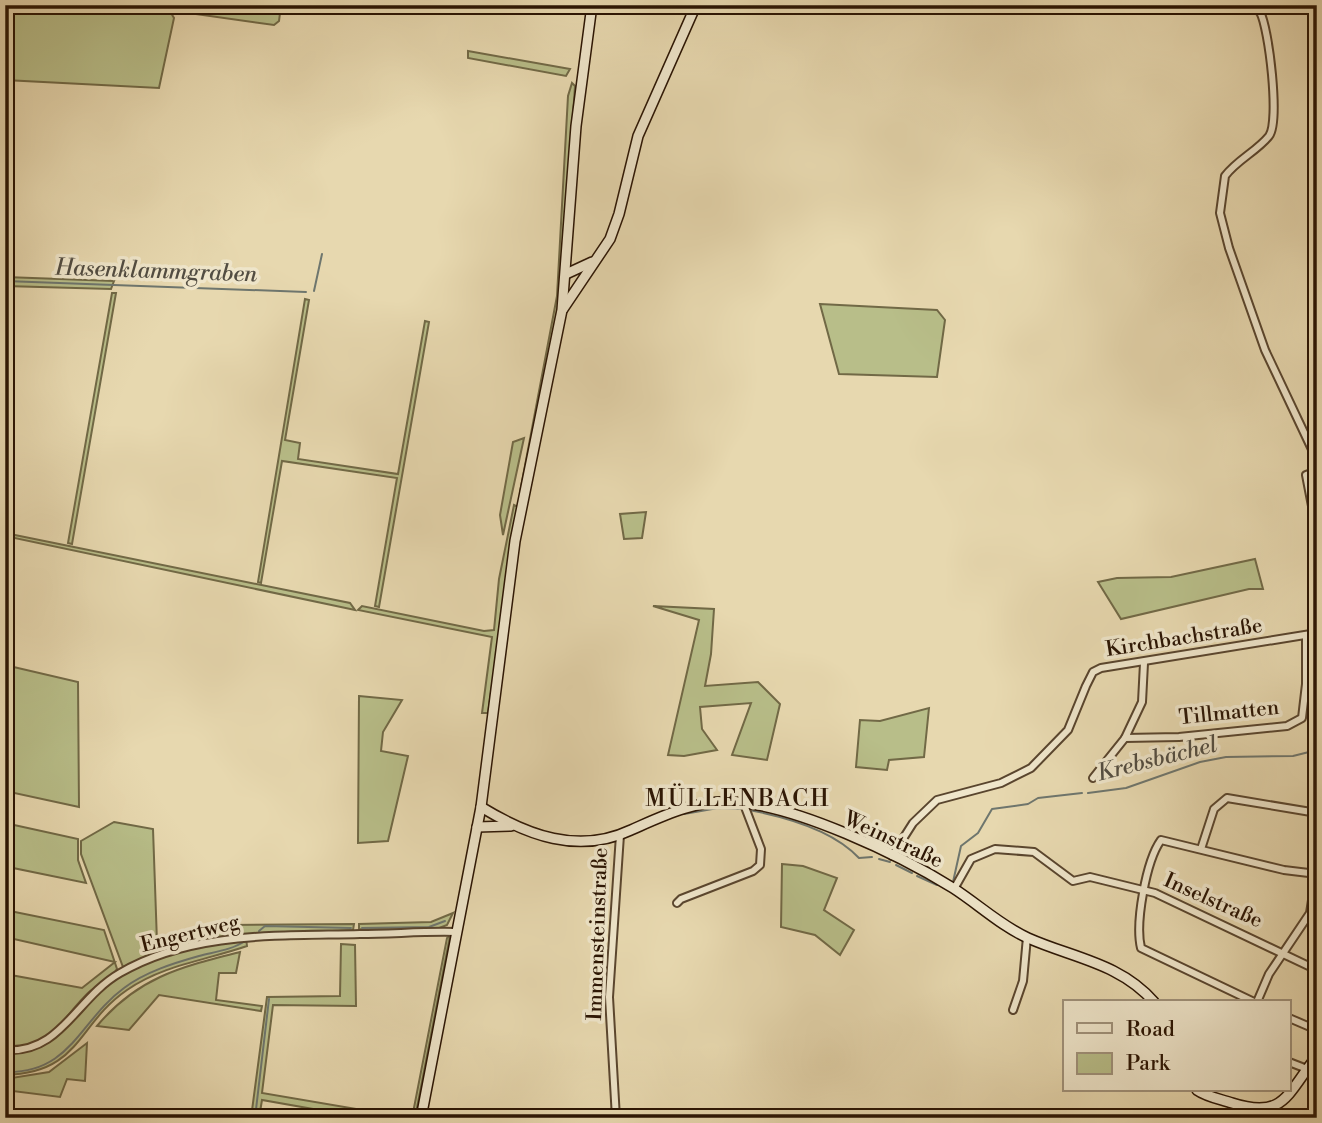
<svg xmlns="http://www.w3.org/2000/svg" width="1322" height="1123" viewBox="0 0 1322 1123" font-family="'Libre Bodoni',serif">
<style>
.green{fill:#b8be89;stroke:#716946;stroke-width:2}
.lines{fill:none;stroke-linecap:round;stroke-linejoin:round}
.stream{stroke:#6e766e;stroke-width:2}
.street-casing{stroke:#59452e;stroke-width:10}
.secondary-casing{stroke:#2a1403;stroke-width:12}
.street{stroke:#efe6cb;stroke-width:6}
.secondary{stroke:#efe6cb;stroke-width:9}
.labels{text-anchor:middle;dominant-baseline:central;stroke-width:7;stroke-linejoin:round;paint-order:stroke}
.street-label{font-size:21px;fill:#2a1403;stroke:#efe6cb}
.water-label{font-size:23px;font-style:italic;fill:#524d42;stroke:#efe6cb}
.neighbourhood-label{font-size:23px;letter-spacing:2px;fill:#2a1403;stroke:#efe6cb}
</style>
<rect width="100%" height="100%" fill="#e7d8af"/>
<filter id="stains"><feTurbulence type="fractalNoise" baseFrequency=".00286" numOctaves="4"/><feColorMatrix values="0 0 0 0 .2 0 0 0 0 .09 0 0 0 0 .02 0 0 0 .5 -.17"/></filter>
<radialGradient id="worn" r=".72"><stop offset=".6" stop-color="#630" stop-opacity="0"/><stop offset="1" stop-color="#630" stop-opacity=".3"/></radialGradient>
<g class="green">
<path d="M 132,5 L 281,5 L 279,21 L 274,25 Z"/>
<path d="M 5,8 L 171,13 L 174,18 L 159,88 L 5,80 Z"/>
<path d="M 468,51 L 570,69 L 566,76 L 468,58 Z"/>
<path d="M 572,83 L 575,86 L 560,301 L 520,492 L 557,296 L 568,96 Z"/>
<path d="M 5,277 L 114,281 L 111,289 L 5,286 Z"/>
<path d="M 112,293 L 116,293 L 72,544 L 68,543 Z"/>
<path d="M 305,299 L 309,300 L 285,440 L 300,443 L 298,459 L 398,474 L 425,321 L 429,322 L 379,607 L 375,606 L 397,478 L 282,461 L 261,583 L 258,582 Z"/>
<path d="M 820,304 L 937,310 L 945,320 L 937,377 L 839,374 Z"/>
<path d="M 524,438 L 503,535 L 500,515 L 513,442 Z"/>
<path d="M 514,505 L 518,507 L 488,713 L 482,713 L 492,637 L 358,610 L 362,606 L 484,631 L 494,630 L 499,579 Z"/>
<path d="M 646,512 L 642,538 L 624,539 L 620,514 Z"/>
<path d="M 5,533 L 350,603 L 355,610 L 5,536 Z"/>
<path d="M 1255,559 L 1263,589 L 1249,589 L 1121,619 L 1098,582 L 1117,578 L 1171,577 Z"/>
<path d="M 653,606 L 714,609 L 711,654 L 705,686 L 758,682 L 780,704 L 767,760 L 732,755 L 751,703 L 700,707 L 702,729 L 717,750 L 684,756 L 668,755 L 699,620 Z"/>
<path d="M 5,665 L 78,682 L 79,807 L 5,791 Z"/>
<path d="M 359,696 L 402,700 L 383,732 L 381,751 L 408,756 L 388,841 L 358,843 Z"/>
<path d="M 929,708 L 924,757 L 889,760 L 887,770 L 856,767 L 860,720 L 880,721 Z"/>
<path d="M 114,822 L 153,829 L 157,942 L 226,925 L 354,924 L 353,930 L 229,936 L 123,967 L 81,854 L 81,841 Z"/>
<path d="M 5,823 L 78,839 L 78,860 L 86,883 L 8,867 L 5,877 Z"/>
<path d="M 782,864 L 803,866 L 837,878 L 824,910 L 854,930 L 840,955 L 815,935 L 781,927 Z"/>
<path d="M 5,910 L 104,930 L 117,969 C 112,979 97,985 88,993 C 58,1023 53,1046 5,1048 L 5,974 L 82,988 L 115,962 L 5,937 Z"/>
<path d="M 453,913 L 447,925 L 434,930 L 359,929 L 359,924 L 431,922 Z"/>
<path d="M 450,936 L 415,1118 L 412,1118 L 447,938 Z"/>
<path d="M 246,938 L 247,946 C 207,960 163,965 127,990 C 76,1025 81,1073 5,1075 L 5,1052 C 63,1057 72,1006 113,980 C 152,955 201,945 246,938 Z"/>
<path d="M 341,944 L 355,945 L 356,1006 L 273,1005 L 262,1093 L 409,1118 L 364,1118 L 262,1100 L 259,1118 L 251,1118 L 267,997 L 340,996 Z"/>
<path d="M 240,952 L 236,973 L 219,973 L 216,1000 L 262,1006 L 261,1011 L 159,995 L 129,1030 L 97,1026 C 138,977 181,967 240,952 Z"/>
<path d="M 87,1043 L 85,1081 L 67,1079 L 60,1097 L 13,1091 L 5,1105 L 5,1079 L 49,1072 Z"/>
</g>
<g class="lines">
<g class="stream">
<path d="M 5,281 L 306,292"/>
<path d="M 314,291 L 322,254"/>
<path d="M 1088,793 L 1126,788 L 1200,762 L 1226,757 L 1293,756 L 1317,750"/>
<path d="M 749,810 C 786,817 833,830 859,858 L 872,857"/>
<path d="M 684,814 L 718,808 L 744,809"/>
<path d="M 879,859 L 890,862"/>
<path d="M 896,865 L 912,873"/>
<path d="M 917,876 L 937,885"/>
<path d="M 953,882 L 961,846 L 978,833 L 992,809 L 1028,804 L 1038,798 L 1082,793"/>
<path d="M 362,928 L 429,927 L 445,921"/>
<path d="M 259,931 L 265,926 L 351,928"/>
<path d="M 5,1072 C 71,1074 80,1020 124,988 C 145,972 174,963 199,956 C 214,952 232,950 245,941"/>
<path d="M 1297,1116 L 1301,1118"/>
<path d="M 255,1118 L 269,999"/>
</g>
<defs>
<g id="street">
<path d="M 1251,5 C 1252,6 1259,12 1260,12 C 1269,28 1280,122 1269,136 C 1257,151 1237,160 1225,176 L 1220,213 L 1229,248 L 1265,350 L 1317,460"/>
<path d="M 1317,471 L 1306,475 L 1317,532"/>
<path d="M 1144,663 L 1142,702 L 1125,738 L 1179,737 L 1287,726 L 1302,718 L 1306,684 L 1306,635"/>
<path d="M 1306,684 L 1317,682"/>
<path d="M 1093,778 L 1125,738"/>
<path d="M 1201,849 L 1214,809 L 1227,798 L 1311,812 L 1317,818"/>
<path d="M 892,856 L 913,823 L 937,800 L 1001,783 L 1031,768 L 1068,730 L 1086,686 L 1093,672 L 1101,668 L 1317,633"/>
<path d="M 954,889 L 971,859 L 995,849 L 1034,852 L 1073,881 L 1090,877 L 1155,893 L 1317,970"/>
<path d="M 677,903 L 681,899 L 753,871 L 760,865 L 761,849 L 743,802"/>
<path d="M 1254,1002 L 1141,948 C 1135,923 1146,861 1161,840 L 1284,870 L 1317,874"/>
<path d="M 1257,1002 L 1269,974 L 1310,913 L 1317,868"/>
<path d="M 1013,1010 L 1023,981 L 1027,937"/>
<path d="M 1289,1018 L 1317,1030"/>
<path d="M 5,1050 C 61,1054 76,998 120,973 C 192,931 280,936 360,934 C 392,934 424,931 456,932"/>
<path d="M 1289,1062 L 1307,1069"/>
<path d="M 1274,1108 L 1287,1118"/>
<path d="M 616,1118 L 609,997 L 620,835"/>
</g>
<g id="secondary">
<path d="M 566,274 L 592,262"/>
<path d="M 563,309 L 610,239 L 619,214 L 638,136 L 696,5"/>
<path d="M 481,807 C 527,835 578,855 631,830 C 663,816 695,800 732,802 C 794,804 900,855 953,888 C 978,904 1001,926 1028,938 C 1073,958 1120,963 1154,1002"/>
<path d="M 477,827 L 511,826"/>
<path d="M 1197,1090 C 1207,1097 1220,1099 1232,1103 C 1285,1120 1287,1093 1317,1056"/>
<path d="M 421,1118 L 481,807 L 515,541 L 562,310 L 576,126 L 592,5"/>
</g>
</defs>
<use href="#street" class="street-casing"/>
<use href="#secondary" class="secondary-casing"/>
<use href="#street" class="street"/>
<use href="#secondary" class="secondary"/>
</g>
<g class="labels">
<g class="street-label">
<text transform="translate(1184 638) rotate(-9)">Kirchbachstraße</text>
<text transform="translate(1229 713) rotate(-6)">Tillmatten</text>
<text transform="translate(893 840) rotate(25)">Weinstraße</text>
<text transform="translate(1213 901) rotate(24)">Inselstraße</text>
<text transform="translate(190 934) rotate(-14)">Engertweg</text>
<text transform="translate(598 934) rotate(-88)">Immensteinstraße</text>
</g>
<g class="water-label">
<text transform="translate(156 271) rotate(2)">Hasenklammgraben</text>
<text transform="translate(1157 759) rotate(-14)">Krebsbächel</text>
</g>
<g class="neighbourhood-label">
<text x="738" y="799">MÜLLENBACH</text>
</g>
</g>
<rect width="1322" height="1123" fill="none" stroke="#e7d8af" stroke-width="28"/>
<rect x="7" y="7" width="1308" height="1109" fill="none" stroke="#2a1403" stroke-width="3.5"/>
<rect x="14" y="14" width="1294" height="1095" fill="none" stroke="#2a1403" stroke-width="2"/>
<rect x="1063" y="1000" width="228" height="91" fill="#efe6cb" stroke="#a0927b" stroke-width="2"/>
<rect x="1077" y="1023" width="35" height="10" fill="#efe6cb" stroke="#a0927b" stroke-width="2"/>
<text x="1126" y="1036" font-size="21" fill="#2a1403">Road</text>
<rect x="1077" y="1053" width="35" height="21" fill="#b8be89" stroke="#a0927b" stroke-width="2"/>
<text x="1126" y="1070" font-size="21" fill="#2a1403">Park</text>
<rect width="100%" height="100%" filter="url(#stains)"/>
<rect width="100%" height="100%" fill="url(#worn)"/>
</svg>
